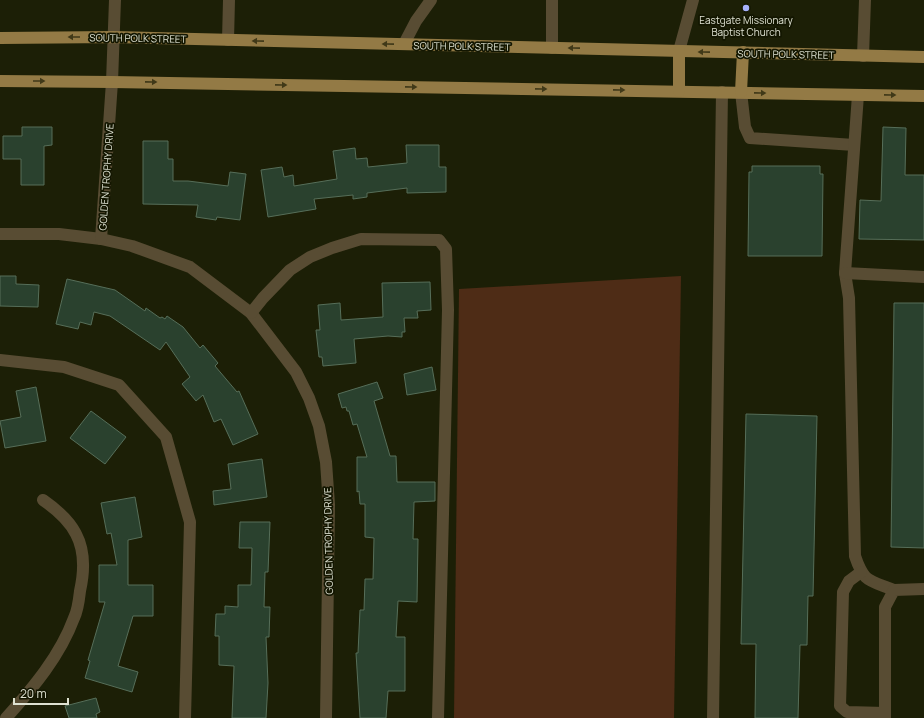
<svg xmlns="http://www.w3.org/2000/svg" width="924" height="718" viewBox="0 0 924 718" font-family="Manrope,sans-serif">
<style>
.green{fill:#4e2c16}
.building{fill:#2a412e;stroke:#566e59}
.lines{fill:none;stroke-linecap:round;stroke-linejoin:round}
.minor{stroke:#584c33;stroke-width:12}
.major{stroke:#937a45;stroke-width:12}
.oneway{fill:#403918}
.poi-dot{fill:#a6b1fc;stroke:#131600;stroke-width:1.5}
.labels{text-anchor:middle;dominant-baseline:central;stroke-width:3.5;stroke-linejoin:round;paint-order:stroke}
.poi-label{font-size:10px;fill:#dfe2d2;stroke:#131600}
.street-label{font-size:10px;fill:#dfe2d2;stroke:#131600}
</style>
<rect width="100%" height="100%" fill="#1c1f06"/>
<path class="green" d="M 681,276 L 674,718 L 454,718 L 459,289 Z"/>
<g class="building">
<path d="M 22,127 L 52,127 L 52,145 L 44,146 L 44,185 L 21,185 L 21,159 L 3,159 L 3,136 L 22,136 Z"/>
<path d="M 883,127 L 906,128 L 905,175 L 924,175 L 924,240 L 859,239 L 860,200 L 881,201 Z"/>
<path d="M 143,141 L 168,141 L 168,159 L 173,159 L 173,181 L 188,181 L 228,186 L 230,172 L 246,174 L 240,220 L 217,217 L 216,220 L 196,217 L 198,205 L 143,204 Z"/>
<path d="M 406,145 L 439,145 L 439,167 L 446,167 L 446,192 L 407,193 L 407,188 L 367,193 L 367,197 L 353,199 L 353,195 L 314,199 L 316,209 L 268,217 L 261,170 L 282,167 L 284,177 L 293,175 L 294,186 L 337,179 L 333,151 L 355,148 L 356,159 L 367,158 L 368,167 L 407,163 Z"/>
<path d="M 752,166 L 820,166 L 820,174 L 823,174 L 822,256 L 748,256 L 749,172 L 752,172 Z"/>
<path d="M 0,276 L 16,276 L 16,284 L 39,285 L 38,307 L 0,306 Z"/>
<path d="M 67,279 L 115,290 L 145,311 L 146,308 L 160,318 L 162,317 L 165,319 L 167,316 L 183,327 L 200,348 L 203,345 L 218,363 L 215,366 L 237,392 L 239,391 L 258,434 L 233,445 L 221,419 L 214,422 L 203,395 L 196,401 L 182,384 L 190,377 L 166,342 L 160,350 L 110,316 L 94,312 L 91,325 L 80,322 L 78,329 L 56,324 Z"/>
<path d="M 430,282 L 431,310 L 417,311 L 418,318 L 404,318 L 405,332 L 402,332 L 402,337 L 388,336 L 354,339 L 356,363 L 323,366 L 322,357 L 319,357 L 316,330 L 320,330 L 318,305 L 340,303 L 341,320 L 383,317 L 382,283 Z"/>
<path d="M 894,303 L 924,303 L 924,548 L 891,547 Z"/>
<path d="M 432,367 L 436,390 L 407,395 L 404,374 Z"/>
<path d="M 377,382 L 383,398 L 374,401 L 390,456 L 396,456 L 397,482 L 435,482 L 435,501 L 414,502 L 413,539 L 418,539 L 417,602 L 398,601 L 396,637 L 405,637 L 405,691 L 388,691 L 386,718 L 360,718 L 356,653 L 358,653 L 360,610 L 364,610 L 365,579 L 373,579 L 374,538 L 365,537 L 365,504 L 360,504 L 359,491 L 357,492 L 357,457 L 367,457 L 357,424 L 353,425 L 349,411 L 347,411 L 346,407 L 342,408 L 338,394 Z"/>
<path d="M 36,387 L 46,441 L 5,448 L 0,421 L 21,417 L 16,391 Z"/>
<path d="M 91,411 L 126,437 L 105,464 L 70,438 Z"/>
<path d="M 746,414 L 817,416 L 813,596 L 808,596 L 807,645 L 800,645 L 798,718 L 755,718 L 756,644 L 741,644 Z"/>
<path d="M 262,459 L 267,497 L 214,505 L 213,491 L 231,489 L 228,464 Z"/>
<path d="M 135,497 L 142,537 L 128,540 L 128,585 L 153,585 L 153,616 L 133,616 L 118,666 L 138,672 L 132,692 L 85,678 L 90,661 L 88,660 L 105,602 L 99,602 L 99,565 L 117,565 L 111,533 L 107,534 L 101,503 Z"/>
<path d="M 240,522 L 270,522 L 268,572 L 265,572 L 264,607 L 270,607 L 269,637 L 266,637 L 268,683 L 266,718 L 232,718 L 234,666 L 219,665 L 219,636 L 215,636 L 216,614 L 225,614 L 225,606 L 238,607 L 238,585 L 251,585 L 252,548 L 239,548 Z"/>
<path d="M 96,698 L 100,712 L 96,714 L 97,718 L 69,718 L 65,706 Z"/>
</g>
<g class="lines">
<g class="minor">
<path d="M 228,40 L 229,0"/>
<path d="M 404,44 L 416,21 L 431,0"/>
<path d="M 552,48 L 552,0"/>
<path d="M 679,51 L 693,0"/>
<path d="M 863,56 L 865,0"/>
<path d="M 741,92 L 745,127 L 750,138 L 854,145"/>
<path d="M 858,95 L 845,273 L 849,298 L 855,556 C 864,583 869,580 894,590"/>
<path d="M 0,234 L 59,234 L 101,239 L 132,246 L 190,267 L 251,313 L 296,372 L 309,398 L 319,426 L 326,462 L 329,505 L 326,718"/>
<path d="M 101,239 L 112,82 L 115,0"/>
<path d="M 845,273 L 924,277"/>
<path d="M 251,313 L 263,298 L 290,270 L 310,257 L 332,248 L 361,239 L 439,240 L 446,249 L 448,310 L 438,718"/>
<path d="M 0,360 L 64,367 L 119,385 L 166,437 L 190,522 L 185,718"/>
<path d="M 861,572 L 849,581 L 843,592 L 840,706 L 847,712 L 885,713"/>
<path d="M 6,718 C 33,688 60,656 74,618 C 78,610 79,600 80,591 C 84,573 85,551 76,534 C 69,520 56,509 43,500"/>
<path d="M 713,718 L 722,92"/>
<path d="M 885,718 L 885,607 L 894,590 L 924,589"/>
</g>
<g class="major">
<path d="M 0,38 L 113,37 L 924,57"/>
<path d="M 0,81 L 112,82 L 924,96"/>
<path d="M 679,91 L 679,51"/>
<path d="M 741,92 L 743,52"/>
</g>
</g>
<defs><path id="oneway-solid" d="M-6-.8H1V-3.2L6.5 0L1 3.2V.8H-6Z"/></defs>
<g class="oneway">
<use href="#oneway-solid" transform="translate(74 37) rotate(180)"/>
<use href="#oneway-solid" transform="translate(258 41) rotate(-179)"/>
<use href="#oneway-solid" transform="translate(388 44) rotate(-179)"/>
<use href="#oneway-solid" transform="translate(574 48) rotate(-179)"/>
<use href="#oneway-solid" transform="translate(704 52) rotate(-179)"/>
<use href="#oneway-solid" transform="translate(39 81)"/>
<use href="#oneway-solid" transform="translate(151 82) rotate(1)"/>
<use href="#oneway-solid" transform="translate(281 85) rotate(1)"/>
<use href="#oneway-solid" transform="translate(411 87) rotate(1)"/>
<use href="#oneway-solid" transform="translate(541 89) rotate(1)"/>
<use href="#oneway-solid" transform="translate(619 90) rotate(1)"/>
<use href="#oneway-solid" transform="translate(760 93) rotate(1)"/>
<use href="#oneway-solid" transform="translate(890 95) rotate(1)"/>
</g>
<circle class="poi-dot" cx="746" cy="8" r="4"/>
<g class="labels">
<g class="poi-label">
<text x="746" y="20">Eastgate Missionary<tspan x="746" dy="12">Baptist Church</tspan></text>
</g>
<g class="street-label">
<text transform="translate(138 38) rotate(1)">SOUTH POLK STREET</text>
<text transform="translate(462 46) rotate(1)">SOUTH POLK STREET</text>
<text transform="translate(786 54) rotate(1)">SOUTH POLK STREET</text>
<text transform="translate(106 177) rotate(-86)">GOLDEN TROPHY DRIVE</text>
<text transform="translate(328 541) rotate(-91)">GOLDEN TROPHY DRIVE</text>
</g>
</g>
<path d="M14 698v6h54v-6" fill="none" stroke="#dfe2d2" stroke-width="2"/>
<text x="20" y="698" font-size="12" fill="#dfe2d2" stroke="#131600" stroke-width="3" paint-order="stroke">20 m</text>
</svg>
